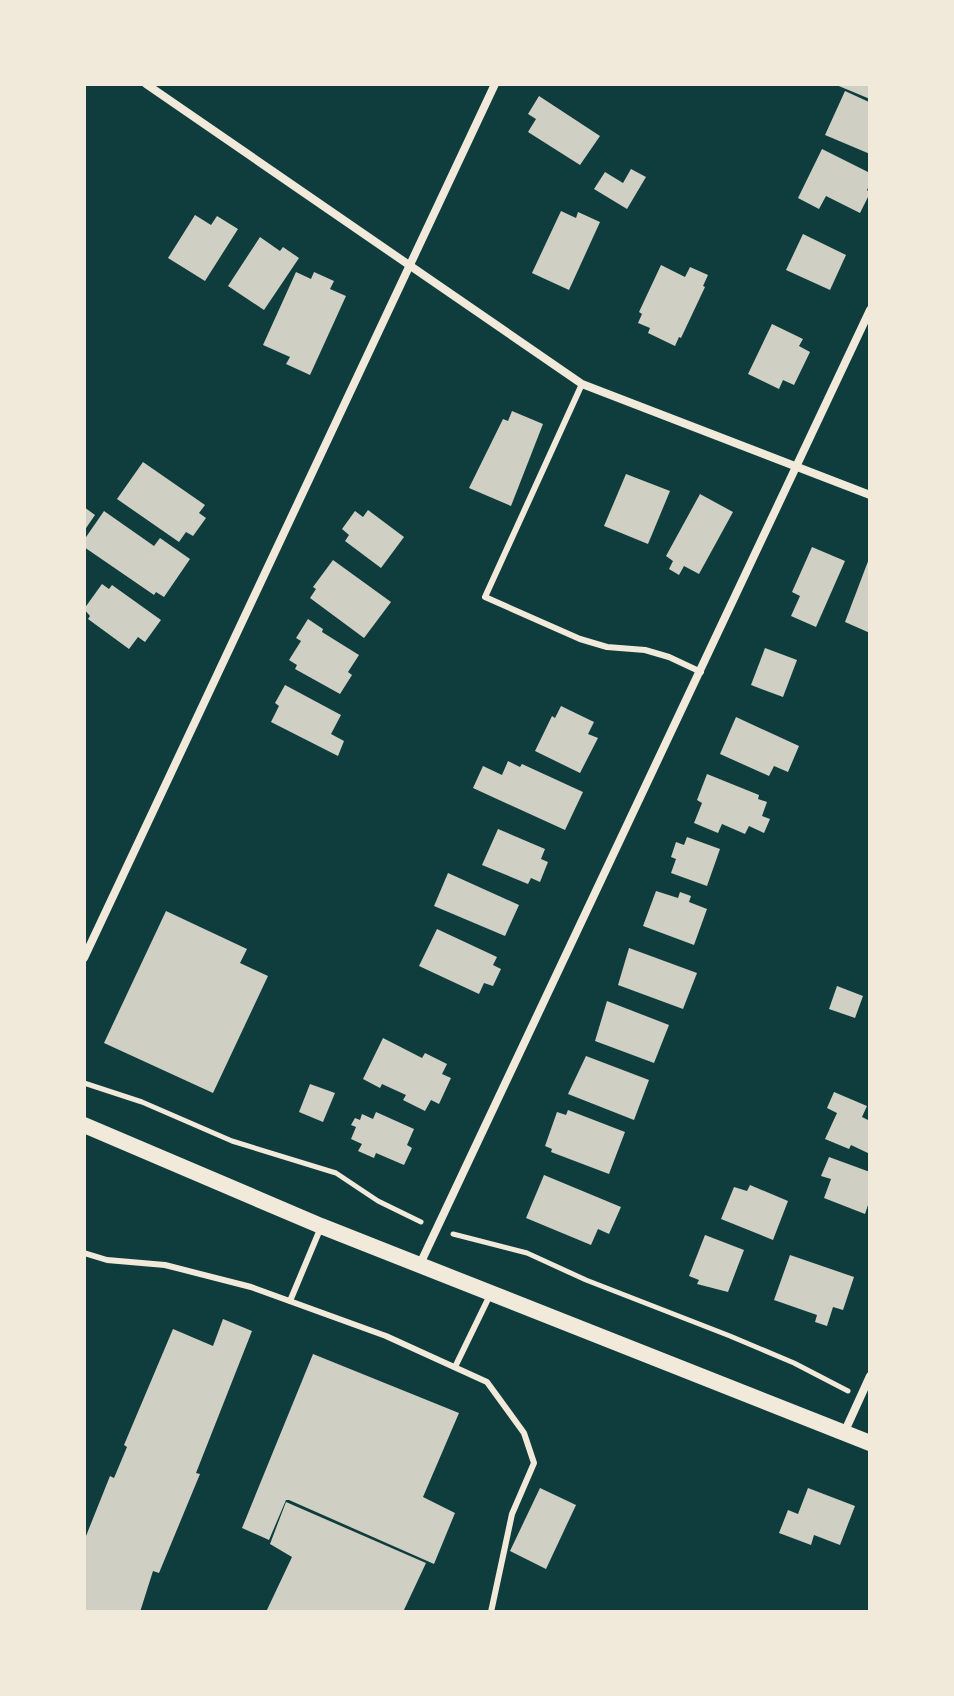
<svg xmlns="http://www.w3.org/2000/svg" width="954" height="1696" viewBox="0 0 954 1696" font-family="'Open Sans',sans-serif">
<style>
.building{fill:#cfcfc3}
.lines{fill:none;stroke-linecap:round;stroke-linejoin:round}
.path{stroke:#f1e9da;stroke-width:5}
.service{stroke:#f1e9da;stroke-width:6}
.minor{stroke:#f1e9da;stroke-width:8}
.secondary{stroke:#f1e9da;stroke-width:16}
</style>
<rect width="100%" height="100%" fill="#0f3d3e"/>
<g class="building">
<path d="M 834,84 L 870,84 L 870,99 Z"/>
<path d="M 845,91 L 869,102 L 870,154 L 825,135 Z"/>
<path d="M 539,96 L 600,136 L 580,165 L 528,132 L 536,119 L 528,114 Z"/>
<path d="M 822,149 L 870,173 L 870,184 L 867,190 L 870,193 L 860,213 L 826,196 L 819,209 L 798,198 Z"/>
<path d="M 631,169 L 646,177 L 627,209 L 594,189 L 605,172 L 623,183 Z"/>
<path d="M 561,211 L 576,218 L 578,212 L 600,222 L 569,290 L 532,273 Z"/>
<path d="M 195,215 L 211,225 L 217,216 L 238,229 L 205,281 L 168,258 Z"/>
<path d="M 803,234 L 846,255 L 830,290 L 786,270 Z"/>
<path d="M 260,237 L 280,251 L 283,247 L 299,258 L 264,310 L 228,286 Z"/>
<path d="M 661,265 L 685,277 L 690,267 L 708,275 L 703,286 L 705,287 L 681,338 L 679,337 L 675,346 L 648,333 L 650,328 L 638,323 L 642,314 L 639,312 Z"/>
<path d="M 296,272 L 311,279 L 314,272 L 334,281 L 330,289 L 346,296 L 310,375 L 286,364 L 290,357 L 263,345 Z"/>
<path d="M 772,324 L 803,339 L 799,346 L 810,352 L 794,385 L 783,380 L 779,389 L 748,374 Z"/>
<path d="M 512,411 L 543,424 L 511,506 L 469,488 L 503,419 L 508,421 Z"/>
<path d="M 143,462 L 205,505 L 199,513 L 206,518 L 193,536 L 186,532 L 179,542 L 117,499 Z"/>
<path d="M 626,474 L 670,491 L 648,544 L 604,526 Z"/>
<path d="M 700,494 L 733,512 L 699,574 L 684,566 L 679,575 L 669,569 L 673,561 L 666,556 Z"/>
<path d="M 84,507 L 95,515 L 84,531 Z"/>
<path d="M 368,510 L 404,537 L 381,568 L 345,541 L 349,535 L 342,529 L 355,511 L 363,517 Z"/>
<path d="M 104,511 L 154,546 L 160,538 L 190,559 L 164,597 L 156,592 L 154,595 L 84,547 L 84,540 Z"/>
<path d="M 812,547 L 845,561 L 816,627 L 791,616 L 800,596 L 792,592 Z"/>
<path d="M 870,556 L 870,633 L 845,622 Z"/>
<path d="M 333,560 L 391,602 L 364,638 L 310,598 L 316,589 L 313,587 Z"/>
<path d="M 102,584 L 109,589 L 112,585 L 161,620 L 145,642 L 138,637 L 129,649 L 88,619 L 90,616 L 84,609 Z"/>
<path d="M 308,619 L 323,629 L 322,632 L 359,655 L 348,672 L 352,675 L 340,694 L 295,669 L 297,665 L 289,660 L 301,641 L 296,638 Z"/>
<path d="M 765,648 L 797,660 L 783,697 L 751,685 Z"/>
<path d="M 285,685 L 341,715 L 331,734 L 344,741 L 338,756 L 271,722 L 279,706 L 275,703 Z"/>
<path d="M 561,706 L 594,722 L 588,734 L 598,738 L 580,773 L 535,751 L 552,716 L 555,718 Z"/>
<path d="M 736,717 L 799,746 L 788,772 L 774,766 L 769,776 L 720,754 Z"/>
<path d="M 508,761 L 520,767 L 522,764 L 583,792 L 565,830 L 473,788 L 483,766 L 502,775 Z"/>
<path d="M 707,774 L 759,795 L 758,799 L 767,802 L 762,816 L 770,819 L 764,833 L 749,826 L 745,834 L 722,824 L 718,833 L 694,823 L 702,803 L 697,800 Z"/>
<path d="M 498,829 L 545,849 L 541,859 L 548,862 L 540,882 L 531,878 L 528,884 L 482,865 Z"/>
<path d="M 687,837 L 720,849 L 707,886 L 671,873 L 676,859 L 671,857 L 676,842 L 684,845 Z"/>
<path d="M 448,873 L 519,905 L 505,936 L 434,906 Z"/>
<path d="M 656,891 L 678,898 L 680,892 L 691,896 L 689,902 L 707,909 L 694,945 L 643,926 Z"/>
<path d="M 166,911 L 247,949 L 240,963 L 268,976 L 213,1093 L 104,1043 Z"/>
<path d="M 437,929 L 497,957 L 493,965 L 501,969 L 493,986 L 484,983 L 479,994 L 419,966 Z"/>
<path d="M 629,948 L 697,973 L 683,1009 L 618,985 Z"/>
<path d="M 837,986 L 863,996 L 855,1018 L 829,1009 Z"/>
<path d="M 607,1001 L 669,1025 L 654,1063 L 595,1041 Z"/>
<path d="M 383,1038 L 422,1058 L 425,1053 L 447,1064 L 442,1074 L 451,1078 L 439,1104 L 431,1100 L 425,1111 L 403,1100 L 406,1095 L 382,1084 L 380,1088 L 363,1079 Z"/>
<path d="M 586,1056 L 649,1080 L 634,1120 L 568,1094 Z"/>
<path d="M 310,1084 L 335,1093 L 323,1122 L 299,1112 Z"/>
<path d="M 834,1092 L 867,1106 L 862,1117 L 870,1121 L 870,1154 L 851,1145 L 849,1149 L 825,1139 L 837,1113 L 827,1108 Z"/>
<path d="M 568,1110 L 625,1132 L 609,1174 L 551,1152 L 552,1149 L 545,1146 L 557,1112 L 566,1115 Z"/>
<path d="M 376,1112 L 414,1129 L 407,1145 L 412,1148 L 404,1165 L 376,1153 L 374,1158 L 358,1151 L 362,1144 L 351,1139 L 356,1127 L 351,1125 L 355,1118 L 360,1120 L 362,1114 L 373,1119 Z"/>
<path d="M 829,1157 L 870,1172 L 870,1199 L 865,1214 L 824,1198 L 831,1179 L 821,1176 Z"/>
<path d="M 544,1175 L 621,1207 L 609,1234 L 598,1229 L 591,1245 L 526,1218 Z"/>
<path d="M 750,1185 L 788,1201 L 773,1240 L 721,1219 L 734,1187 L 747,1191 Z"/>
<path d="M 705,1235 L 744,1250 L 728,1292 L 697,1284 L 699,1280 L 689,1276 Z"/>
<path d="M 790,1255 L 854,1277 L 843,1310 L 833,1307 L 827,1326 L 815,1322 L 817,1315 L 774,1300 Z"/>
<path d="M 223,1319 L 252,1331 L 196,1473 L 200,1474 L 159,1573 L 153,1571 L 140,1612 L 84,1612 L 84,1541 L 110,1476 L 114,1478 L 127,1447 L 124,1445 L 173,1329 L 213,1346 Z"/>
<path d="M 313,1354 L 459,1413 L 423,1497 L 455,1513 L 434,1564 L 289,1500 L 286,1500 L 269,1540 L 242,1528 Z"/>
<path d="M 540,1488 L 576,1505 L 546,1569 L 510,1551 Z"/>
<path d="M 808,1488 L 855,1506 L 840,1545 L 814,1535 L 811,1545 L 779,1533 L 788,1510 L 798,1514 Z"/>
<path d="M 286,1502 L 426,1563 L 403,1612 L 266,1612 L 292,1557 L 270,1544 Z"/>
</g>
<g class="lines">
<g class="path">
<path d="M 84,1083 L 142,1102 L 232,1141 L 336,1173 L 378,1201 L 421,1222"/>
<path d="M 453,1234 L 527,1253 L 586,1280 L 730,1336 L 794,1363 L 848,1391"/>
</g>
<g class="service">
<path d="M 582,384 L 485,597 L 580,639 L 607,647 L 645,650 L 669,657 L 701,672"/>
<path d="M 84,1253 L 107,1260 L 165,1265 L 251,1287 L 386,1336 L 487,1382 L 524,1433 L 534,1463 L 512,1514 L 491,1612"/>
<path d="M 290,1301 L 321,1227"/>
<path d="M 455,1367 L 490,1295"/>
</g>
<g class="minor">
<path d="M 146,84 L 582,384 L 870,495"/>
<path d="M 84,958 L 495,84"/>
<path d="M 420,1264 L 870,310"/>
<path d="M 844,1433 L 870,1376"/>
</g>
<path class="secondary" d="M 84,1125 L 321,1226 L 870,1443"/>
</g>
<rect width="954" height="1696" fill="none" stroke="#f1e9da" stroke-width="172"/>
</svg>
